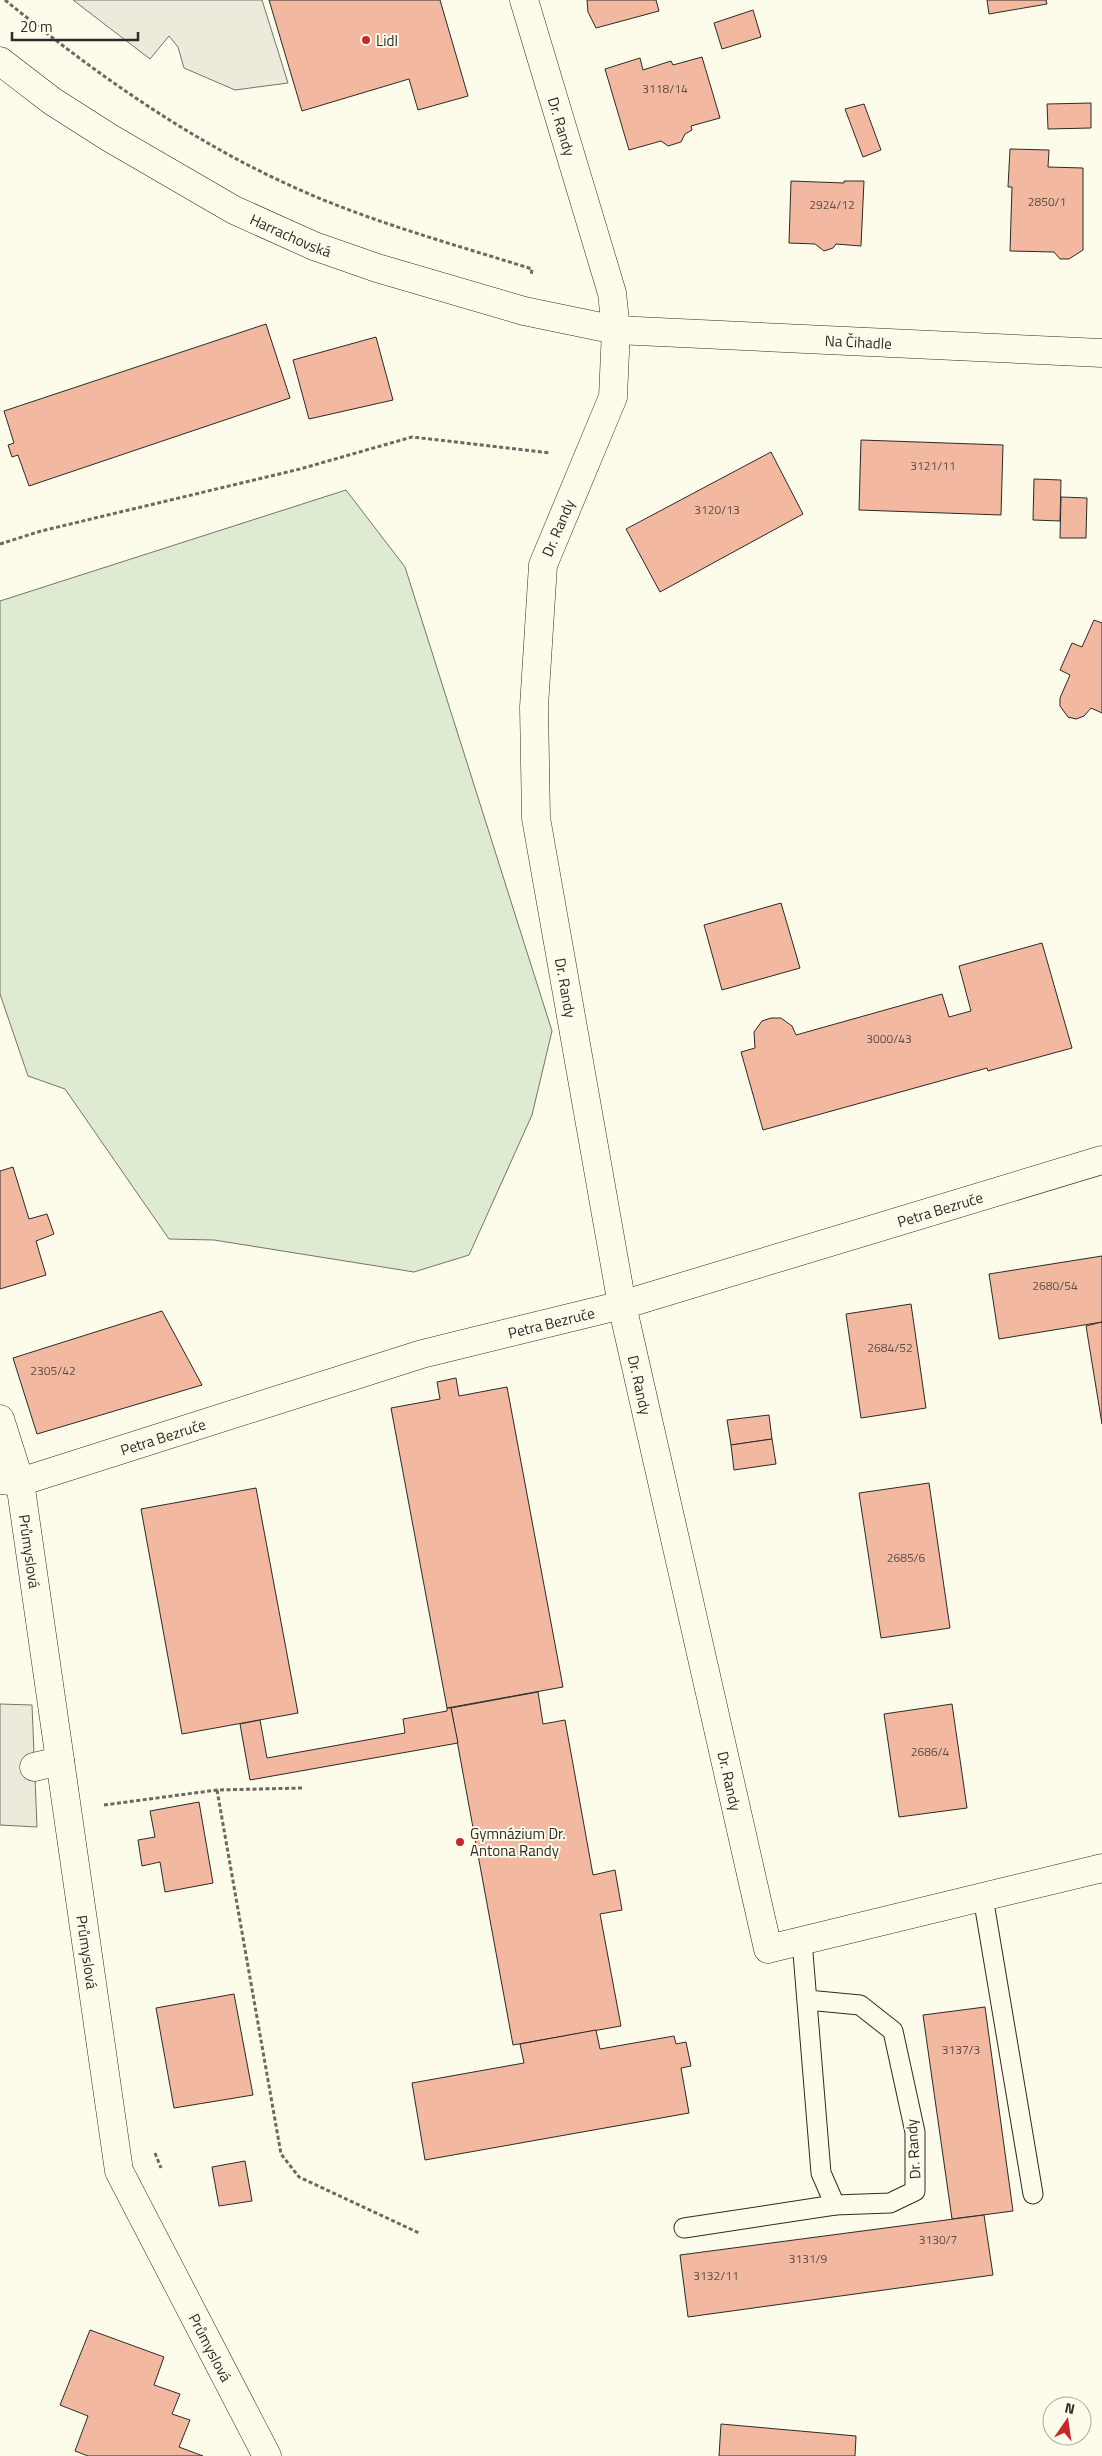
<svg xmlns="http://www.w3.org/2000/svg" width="1102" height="2456" viewBox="0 0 1102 2456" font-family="'Titillium Web',sans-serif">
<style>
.green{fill:#deebd1;stroke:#74746e}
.parking{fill:#eceadb;stroke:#74746e}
.building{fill:#f2b8a0;stroke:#2b2b2b}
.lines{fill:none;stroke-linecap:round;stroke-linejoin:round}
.lane-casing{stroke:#2b2b2b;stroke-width:21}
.street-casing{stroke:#2b2b2b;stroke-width:29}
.path{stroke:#6a6964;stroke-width:3;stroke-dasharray:4 2.5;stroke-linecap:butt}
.lane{stroke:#fdfbea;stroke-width:19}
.street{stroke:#fdfbea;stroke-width:28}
.poi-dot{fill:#c62828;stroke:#fdfbea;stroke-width:2}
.labels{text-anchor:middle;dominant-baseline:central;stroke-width:4;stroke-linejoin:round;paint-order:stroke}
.number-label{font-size:12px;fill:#5d4e48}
.poi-label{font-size:15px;fill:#2b2b2b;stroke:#fdfbea;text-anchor:start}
.street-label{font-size:15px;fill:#2b2b2b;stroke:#fdfbea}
</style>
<rect width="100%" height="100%" fill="#fdfbea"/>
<path class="green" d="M 346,490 L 405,567 L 552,1031 L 532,1115 L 469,1255 L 414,1272 L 214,1240 L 169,1239 L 65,1089 L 28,1076 L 0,994 L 0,601 Z"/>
<g class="parking">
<path d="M 73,0 L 262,0 L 288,83 L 235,90 L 184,68 L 178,47 L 169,36 L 150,59 Z"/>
<path d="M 0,1704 L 32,1705 L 37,1827 L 0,1825 Z"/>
</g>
<g class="building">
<path d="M 269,0 L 440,0 L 468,96 L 418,110 L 409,79 L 302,111 Z"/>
<path d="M 587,0 L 656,0 L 659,11 L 596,28 L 588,12 Z"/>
<path d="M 987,0 L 1046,0 L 1047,4 L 989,14 Z"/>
<path d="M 753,10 L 761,37 L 722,49 L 714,23 Z"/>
<path d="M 702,57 L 720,118 L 691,126 L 692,130 L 685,134 L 681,142 L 668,146 L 661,141 L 629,150 L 605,69 L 640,58 L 643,70 L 671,61 L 673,65 Z"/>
<path d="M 1091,103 L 1091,128 L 1048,129 L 1047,104 Z"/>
<path d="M 864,104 L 881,150 L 863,157 L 845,109 Z"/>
<path d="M 1010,149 L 1049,150 L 1048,167 L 1083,168 L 1083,250 L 1069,259 L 1060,259 L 1054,252 L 1010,251 L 1012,187 L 1008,187 Z"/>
<path d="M 791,181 L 844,183 L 844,181 L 864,181 L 861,246 L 836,244 L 833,248 L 824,251 L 815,244 L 789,243 Z"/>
<path d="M 266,324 L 290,398 L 29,486 L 18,455 L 12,457 L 8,445 L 14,443 L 4,411 Z"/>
<path d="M 376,337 L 393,400 L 309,419 L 293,360 Z"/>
<path d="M 861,440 L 1003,445 L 1001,515 L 859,510 Z"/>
<path d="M 771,452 L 803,514 L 660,592 L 626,529 Z"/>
<path d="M 1034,479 L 1061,480 L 1060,521 L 1033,520 Z"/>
<path d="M 1061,497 L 1087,498 L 1086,538 L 1060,538 Z"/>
<path d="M 1094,620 L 1102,623 L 1102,713 L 1091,708 L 1084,716 L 1076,719 L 1068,717 L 1060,706 L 1060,698 L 1070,675 L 1060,670 L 1072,643 L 1082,647 Z"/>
<path d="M 781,903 L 800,968 L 722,990 L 704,925 Z"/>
<path d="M 1042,943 L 1072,1048 L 988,1071 L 987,1068 L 763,1130 L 741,1052 L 755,1048 L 754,1032 L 762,1021 L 771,1018 L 781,1018 L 792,1026 L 796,1035 L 942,994 L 949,1017 L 971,1011 L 959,966 Z"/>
<path d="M 13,1167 L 29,1219 L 47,1214 L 54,1234 L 36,1241 L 46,1275 L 0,1289 L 0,1171 Z"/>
<path d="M 1102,1256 L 1102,1322 L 999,1339 L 989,1274 Z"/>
<path d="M 911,1304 L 926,1408 L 861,1418 L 846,1314 Z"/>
<path d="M 162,1311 L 202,1385 L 37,1434 L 13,1358 Z"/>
<path d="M 1102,1322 L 1102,1424 L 1086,1326 Z"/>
<path d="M 456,1378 L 459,1396 L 507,1387 L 563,1687 L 447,1708 L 391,1408 L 440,1399 L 437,1382 Z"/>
<path d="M 769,1415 L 772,1439 L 731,1445 L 727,1420 Z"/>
<path d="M 772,1439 L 776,1464 L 734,1470 L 731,1445 Z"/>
<path d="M 929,1483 L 950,1628 L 881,1638 L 859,1493 Z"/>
<path d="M 256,1488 L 298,1713 L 182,1734 L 141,1509 Z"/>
<path d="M 538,1692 L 543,1724 L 565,1720 L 593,1875 L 615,1870 L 622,1910 L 600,1914 L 621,2026 L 513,2045 L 451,1708 Z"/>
<path d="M 952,1704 L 967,1808 L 899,1817 L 884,1714 Z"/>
<path d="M 447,1708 L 451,1708 L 458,1743 L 250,1780 L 240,1724 L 260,1720 L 267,1758 L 405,1733 L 403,1719 L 447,1711 Z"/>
<path d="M 199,1802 L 213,1883 L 165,1892 L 160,1862 L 142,1866 L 138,1840 L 155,1837 L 150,1811 Z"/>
<path d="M 234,1994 L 253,2095 L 174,2108 L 156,2008 Z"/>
<path d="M 985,2007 L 1013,2211 L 952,2219 L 923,2015 Z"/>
<path d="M 596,2030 L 600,2049 L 674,2036 L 676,2044 L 686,2042 L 691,2066 L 681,2068 L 689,2113 L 425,2160 L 412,2083 L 524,2063 L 520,2044 Z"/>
<path d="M 245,2161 L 252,2201 L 219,2206 L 212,2167 Z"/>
<path d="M 984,2215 L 993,2275 L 688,2317 L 680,2255 Z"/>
<path d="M 90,2330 L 164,2357 L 154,2385 L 180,2394 L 172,2414 L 190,2420 L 179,2447 L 203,2456 L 88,2456 L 75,2451 L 88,2416 L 60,2405 Z"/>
<path d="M 721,2424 L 856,2436 L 855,2456 L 719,2456 Z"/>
</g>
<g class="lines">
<defs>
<g id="lane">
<path d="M 983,1897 L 1033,2194"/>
<path d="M 802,1941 L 821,2173 L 835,2205 L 890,2203 L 915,2191 L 915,2132 L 893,2031 L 860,2005 L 807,2000"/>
<path d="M 684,2228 L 835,2205"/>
</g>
<g id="street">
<path id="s1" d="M 524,0 L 612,293 L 616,330 L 613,397 L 543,565 L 534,707 L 536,818 L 622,1305 L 768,1949 L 1102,1868"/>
<path id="s2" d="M 0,61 L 52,101 L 110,138 L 234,210 L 314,246 L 377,268 L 524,311 L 616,330 L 1102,353"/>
<path id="s3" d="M 0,1419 L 20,1482 L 119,2171 L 267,2456"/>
<path id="s4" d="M 0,1480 L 20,1482 L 422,1354 L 622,1305 L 1102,1160"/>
<path d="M 34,1767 L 60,1761"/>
</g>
</defs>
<use href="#lane" class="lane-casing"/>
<use href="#street" class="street-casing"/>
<g class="path">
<path d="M 5,0 C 92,71 186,138 289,185 C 367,221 450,243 532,269 L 531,276"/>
<path d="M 0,544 L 41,531 L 300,469 L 412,437 L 550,453"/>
<path d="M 217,1790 L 281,2154 L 299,2177 L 419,2233"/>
<path d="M 104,1805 L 217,1790 L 302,1788"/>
<path d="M 155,2153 L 161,2168"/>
</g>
<use href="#lane" class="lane"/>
<use href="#street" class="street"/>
</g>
<g class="poi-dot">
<circle cx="366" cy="40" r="5"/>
<circle cx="460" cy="1842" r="5"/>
</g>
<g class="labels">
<g class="number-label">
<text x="665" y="88">3118/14</text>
<text x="1047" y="201">2850/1</text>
<text x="832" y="204">2924/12</text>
<text x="933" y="465">3121/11</text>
<text x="717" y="509">3120/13</text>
<text x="889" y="1038">3000/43</text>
<text x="1055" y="1285">2680/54</text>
<text x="890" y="1347">2684/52</text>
<text x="53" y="1370">2305/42</text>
<text x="906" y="1557">2685/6</text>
<text x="930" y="1751">2686/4</text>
<text x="961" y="2049">3137/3</text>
<text x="938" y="2239">3130/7</text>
<text x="808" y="2258">3131/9</text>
<text x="716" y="2275">3132/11</text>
</g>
<g class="poi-label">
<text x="376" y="40">Lidl</text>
<text x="470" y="1833">Gymnázium Dr.<tspan x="470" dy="17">Antona Randy</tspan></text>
</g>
<g class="street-label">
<text stroke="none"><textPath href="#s1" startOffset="132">Dr. Randy</textPath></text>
<text stroke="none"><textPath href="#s2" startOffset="340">Harrachovská</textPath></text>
<text stroke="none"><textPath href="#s2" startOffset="922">Na Čihadle</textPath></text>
<text transform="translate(558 528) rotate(-67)">Dr. Randy</text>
<text stroke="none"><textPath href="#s1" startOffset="1018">Dr. Randy</textPath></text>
<text stroke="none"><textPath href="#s4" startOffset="980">Petra Bezruče</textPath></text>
<text stroke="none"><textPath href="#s4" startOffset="575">Petra Bezruče</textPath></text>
<text stroke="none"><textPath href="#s1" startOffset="1422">Dr. Randy</textPath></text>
<text stroke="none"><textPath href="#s4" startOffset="170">Petra Bezruče</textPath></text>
<text stroke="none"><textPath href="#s3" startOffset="136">Průmyslová</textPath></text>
<text stroke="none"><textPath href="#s1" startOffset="1828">Dr. Randy</textPath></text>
<text stroke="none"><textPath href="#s3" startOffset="541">Průmyslová</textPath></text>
<text transform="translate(913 2149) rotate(-94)">Dr. Randy</text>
<text stroke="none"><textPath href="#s3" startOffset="961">Průmyslová</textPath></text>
</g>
</g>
<g transform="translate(1067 2421) rotate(13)"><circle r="24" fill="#fdfbea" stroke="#a9a89e"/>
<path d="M0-4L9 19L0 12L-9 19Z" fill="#c62828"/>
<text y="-8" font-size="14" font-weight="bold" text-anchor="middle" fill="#2b2b2b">N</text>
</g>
<path d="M12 32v8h126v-8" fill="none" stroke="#2b2b2b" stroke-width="2.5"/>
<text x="20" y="32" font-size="15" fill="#2b2b2b" stroke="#fdfbea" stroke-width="4" paint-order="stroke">20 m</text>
</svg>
